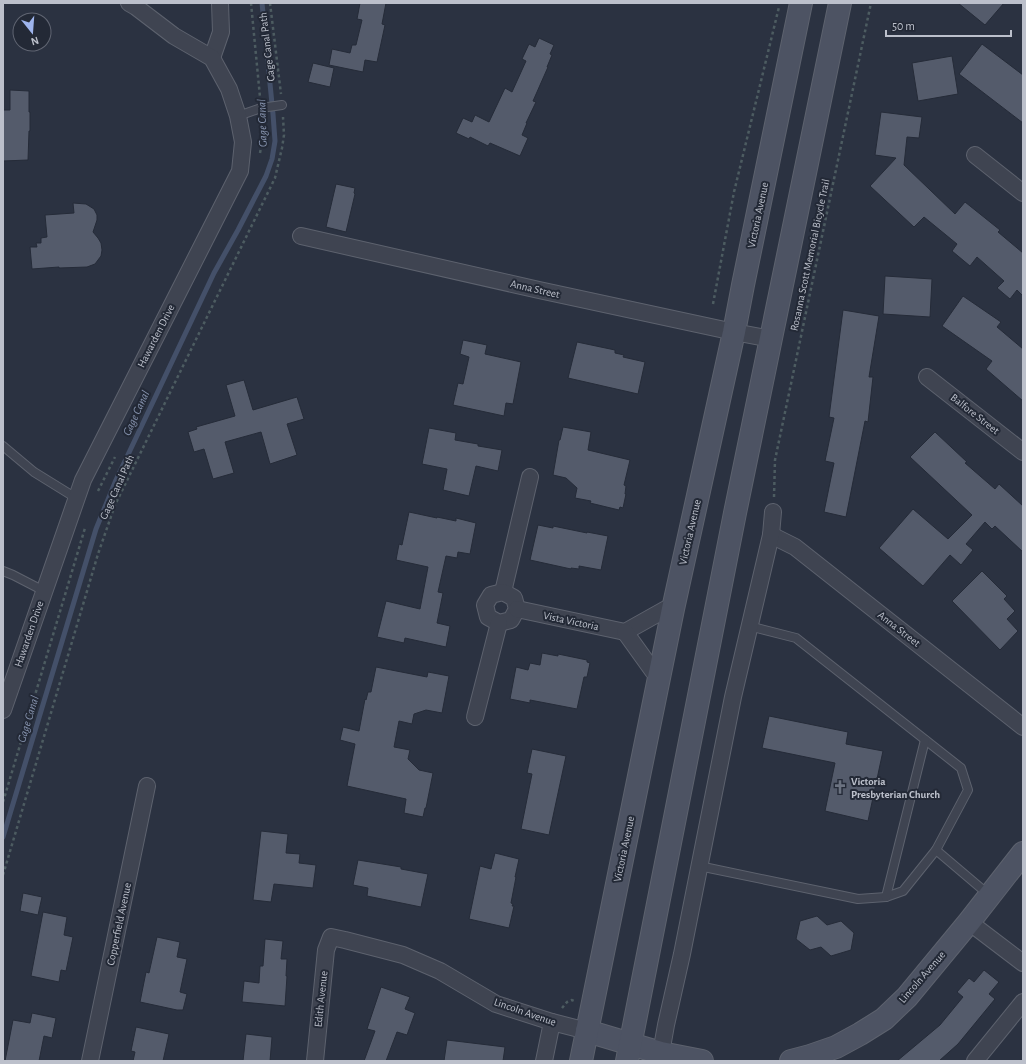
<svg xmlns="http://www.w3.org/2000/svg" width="1026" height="1064" viewBox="0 0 1026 1064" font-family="'Alegreya Sans',sans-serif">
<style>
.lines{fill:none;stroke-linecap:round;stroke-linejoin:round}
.stream{stroke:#445069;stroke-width:5}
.building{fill:#545b6b;stroke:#252b38}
.lane-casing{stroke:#5d626e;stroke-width:10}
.street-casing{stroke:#5d626e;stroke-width:18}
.secondary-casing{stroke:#5d626e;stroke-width:24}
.path{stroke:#4d5c61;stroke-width:2.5;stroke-dasharray:3 3;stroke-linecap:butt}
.lane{stroke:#3f4451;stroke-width:8}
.street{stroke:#3f4451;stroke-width:16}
.secondary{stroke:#4d5363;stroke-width:22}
.labels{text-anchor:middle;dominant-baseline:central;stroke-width:4;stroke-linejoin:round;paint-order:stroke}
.street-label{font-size:11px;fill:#bcc0cb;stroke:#232936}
.poi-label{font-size:11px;font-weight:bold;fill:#bcc0cb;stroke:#232936;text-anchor:start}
.water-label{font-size:12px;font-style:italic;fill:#8693ae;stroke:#232936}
</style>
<rect width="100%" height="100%" fill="#2b3241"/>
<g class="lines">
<path class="stream" d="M 3,837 L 96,529 L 116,480 L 214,273 L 238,230 L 266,176 L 272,159 L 275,141 L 273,114 L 262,3"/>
</g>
<g class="building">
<path d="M 360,3 L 386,3 L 382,24 L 385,25 L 377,62 L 365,60 L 363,72 L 329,65 L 332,49 L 350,53 L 352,45 L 356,45 L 362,20 L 357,19 Z"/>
<path d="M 958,3 L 1004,3 L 985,25 Z"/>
<path d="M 539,38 L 554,45 L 550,54 L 552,55 L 547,67 L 548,67 L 533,101 L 536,102 L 526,123 L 527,123 L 522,135 L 528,138 L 520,156 L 490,143 L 488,146 L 470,137 L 469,139 L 456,133 L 463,118 L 472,122 L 475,115 L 489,122 L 505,88 L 512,92 L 526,61 L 522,59 L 529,44 L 535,47 Z"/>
<path d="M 982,44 L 1023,75 L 1023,123 L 959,74 Z"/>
<path d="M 952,56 L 958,94 L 918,101 L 912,63 Z"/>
<path d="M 313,63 L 334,68 L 330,87 L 308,82 Z"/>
<path d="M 10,90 L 29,91 L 29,112 L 30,112 L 30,131 L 29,131 L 28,160 L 3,161 L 3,110 L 10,110 Z"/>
<path d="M 881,112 L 922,117 L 919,138 L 907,137 L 904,165 L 955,214 L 965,202 L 1000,230 L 998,232 L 1023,253 L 1023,296 L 1017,290 L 1010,299 L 997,288 L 1004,281 L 977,257 L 970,266 L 952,251 L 957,244 L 924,217 L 914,227 L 870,186 L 896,158 L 875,155 Z"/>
<path d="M 336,184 L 355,188 L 354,193 L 355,194 L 346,232 L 326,227 Z"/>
<path d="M 73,203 L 86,204 L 94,209 L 97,215 L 97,220 L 93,232 L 98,238 L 101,243 L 102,250 L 101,256 L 95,264 L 87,267 L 59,268 L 59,267 L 32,269 L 30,247 L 37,247 L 36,243 L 41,243 L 41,238 L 47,237 L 45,215 L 74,213 Z"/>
<path d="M 885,276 L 932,279 L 930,317 L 883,314 Z"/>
<path d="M 963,296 L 1001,322 L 997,327 L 1023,349 L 1023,401 L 986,369 L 992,361 L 942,326 Z"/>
<path d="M 843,310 L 879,316 L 869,377 L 873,377 L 868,422 L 865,421 L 846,517 L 824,512 L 834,463 L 825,461 L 834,418 L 829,417 Z"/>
<path d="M 463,340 L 487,345 L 485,354 L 521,362 L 513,404 L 506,403 L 504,416 L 453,405 L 458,383 L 463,384 L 469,357 L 460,354 Z"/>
<path d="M 577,342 L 615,350 L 615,353 L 624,355 L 623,357 L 645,362 L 638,394 L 568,378 Z"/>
<path d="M 244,380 L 253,410 L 297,397 L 304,419 L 287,424 L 297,455 L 270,464 L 261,432 L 225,442 L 234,473 L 213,479 L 204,449 L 194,452 L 188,432 L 197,429 L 196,427 L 235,416 L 226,385 Z"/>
<path d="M 563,427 L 591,432 L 588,450 L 630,460 L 624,485 L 626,486 L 625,494 L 626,494 L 623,508 L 620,507 L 619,510 L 590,503 L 591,501 L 575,498 L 577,488 L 566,478 L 553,475 L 559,440 L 560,440 Z"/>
<path d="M 429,428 L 456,433 L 455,440 L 478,444 L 478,446 L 502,450 L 498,471 L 476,466 L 469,496 L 443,490 L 447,469 L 422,464 Z"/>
<path d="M 935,432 L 967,462 L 965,463 L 995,489 L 999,484 L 1023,506 L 1023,552 L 995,526 L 992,529 L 985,522 L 966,544 L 973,550 L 961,565 L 950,555 L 923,586 L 879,548 L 913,509 L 948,539 L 972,515 L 910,457 Z"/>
<path d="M 409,512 L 437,518 L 437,517 L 456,521 L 456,518 L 476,523 L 470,554 L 458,552 L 457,558 L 446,556 L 438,592 L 443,593 L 437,623 L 450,626 L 446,647 L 405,638 L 404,643 L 377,637 L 386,601 L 420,609 L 428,567 L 396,560 L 399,544 L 402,545 Z"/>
<path d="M 538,525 L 553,528 L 553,526 L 587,533 L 587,532 L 608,536 L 601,570 L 579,566 L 579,569 L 571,568 L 571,569 L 530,560 Z"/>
<path d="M 982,571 L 1007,596 L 1004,599 L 1015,611 L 1007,619 L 1018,631 L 1000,650 L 952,601 Z"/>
<path d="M 542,653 L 558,656 L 558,654 L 587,660 L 587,662 L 590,663 L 587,677 L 584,677 L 577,709 L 530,700 L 530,703 L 510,699 L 516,667 L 528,670 L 530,663 L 540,665 Z"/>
<path d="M 376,667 L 427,677 L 428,672 L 449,676 L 442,713 L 426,710 L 414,714 L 412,724 L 399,721 L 394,747 L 410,750 L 408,759 L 419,770 L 433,773 L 426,808 L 425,808 L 423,817 L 404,813 L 406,799 L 347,786 L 355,744 L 340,740 L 343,727 L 359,731 L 365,699 L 366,700 L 368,692 L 371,692 Z"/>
<path d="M 769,716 L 848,732 L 846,744 L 883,751 L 868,821 L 825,811 L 835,763 L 762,748 Z"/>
<path d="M 532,749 L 566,756 L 549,835 L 521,829 L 532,774 L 527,773 Z"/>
<path d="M 261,831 L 288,834 L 286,853 L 300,854 L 299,863 L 316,865 L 313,888 L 274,884 L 271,902 L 253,900 Z"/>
<path d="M 495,853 L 519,859 L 515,877 L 516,877 L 511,903 L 513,904 L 512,906 L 514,906 L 509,928 L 469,919 L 480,866 L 491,869 Z"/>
<path d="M 358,860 L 401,867 L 401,869 L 428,874 L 421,907 L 367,896 L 368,888 L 353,885 Z"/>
<path d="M 23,893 L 42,897 L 38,915 L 20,911 Z"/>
<path d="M 43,912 L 67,917 L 64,935 L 73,937 L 66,971 L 61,970 L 59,982 L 31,976 Z"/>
<path d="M 817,916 L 827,925 L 841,921 L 854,933 L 851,950 L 831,956 L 821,947 L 810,950 L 796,939 L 800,921 Z"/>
<path d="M 157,937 L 180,942 L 177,957 L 187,959 L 180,992 L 187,994 L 183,1010 L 177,1010 L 140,1002 L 146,972 L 149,973 Z"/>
<path d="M 265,939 L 283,941 L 281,959 L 287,959 L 286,976 L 287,976 L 285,1006 L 242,1002 L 244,981 L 259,983 L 260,966 L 263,966 Z"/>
<path d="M 984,970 L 999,982 L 989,994 L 995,999 L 958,1044 L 939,1061 L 897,1061 L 940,1025 L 963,997 L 957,992 L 969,978 L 974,982 Z"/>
<path d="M 381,987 L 410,997 L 405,1009 L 415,1013 L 407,1035 L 397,1032 L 386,1061 L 364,1061 L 375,1031 L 367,1029 Z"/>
<path d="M 32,1013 L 56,1018 L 52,1038 L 44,1036 L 39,1061 L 5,1061 L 13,1020 L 30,1023 Z"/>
<path d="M 136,1027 L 169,1034 L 163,1061 L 133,1061 L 135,1052 L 131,1051 Z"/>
<path d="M 246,1034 L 272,1037 L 270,1061 L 243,1061 Z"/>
<path d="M 447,1040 L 505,1047 L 503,1061 L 444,1061 Z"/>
</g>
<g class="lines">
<defs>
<g id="lane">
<path d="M 238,116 L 261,108 L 282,105"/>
<path d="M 3,446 L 34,472 L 76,498"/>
<path d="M 3,571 L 13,575 L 44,591"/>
<path d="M 936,850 L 989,895"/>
<path d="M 699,866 L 858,899 L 886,897 L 903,891 L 936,850 L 968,790 L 961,768 L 796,638 L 749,626"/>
<path d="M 886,897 L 925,740"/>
</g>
<g id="street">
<path d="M 212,58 L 221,32 L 220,3"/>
<path d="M 975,155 L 1023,193"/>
<path d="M 301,236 L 539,290 L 734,332 L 771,339"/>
<path d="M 927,377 L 1023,452"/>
<path d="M 771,535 L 795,547 L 1023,727"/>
<path d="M 503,592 L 530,477"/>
<path d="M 503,592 L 514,598 L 517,609 L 511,620 L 499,623 L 488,617 L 485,605 L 491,595 Z"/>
<path d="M 517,609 L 625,632 L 666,609 L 673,609"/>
<path d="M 625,632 L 653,671 L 660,676"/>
<path d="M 3,710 L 83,480 L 240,171 L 243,142 L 238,116 L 229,89 L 212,58 L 174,36 L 136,7 L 129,3"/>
<path d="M 475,717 L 499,623"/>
<path d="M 969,922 L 1023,963"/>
<path d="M 661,1053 L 666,1025 L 682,954 L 733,697 L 771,535 L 773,512"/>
<path d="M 90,1061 L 147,786"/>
<path d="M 315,1061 L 326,950 L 331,937 L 345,940 L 403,955 L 440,971 L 496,1004 L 552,1022 L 587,1031"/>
<path d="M 544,1061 L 552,1022"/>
<path d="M 975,1061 L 1023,1002"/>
</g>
<g id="secondary">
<path d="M 587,1031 L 661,1053 L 702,1061"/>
<path d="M 581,1061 L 673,609 L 734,332 L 743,285 L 801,3"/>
<path d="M 627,1061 L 735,513 L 840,3"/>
<path d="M 791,1061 L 810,1056 L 836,1047 L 860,1034 L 884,1019 L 907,997 L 969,922 L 1023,853"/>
</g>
</defs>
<use href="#lane" class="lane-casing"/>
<use href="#street" class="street-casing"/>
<use href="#secondary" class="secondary-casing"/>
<g class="path">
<path d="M 251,3 L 260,97"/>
<path d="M 270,3 L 281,94"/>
<path d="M 260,153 L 262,143 L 261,120"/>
<path d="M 713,304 L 734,192 L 779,7"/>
<path d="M 98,491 L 115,457"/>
<path d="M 774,497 L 775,460 L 871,3"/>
<path d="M 3,802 L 85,528"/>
<path d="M 3,875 L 98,554 L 115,505 L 275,178 L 282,148 L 284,135 L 283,117"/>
<path d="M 562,1008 L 567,1002 L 572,1000 L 574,1001"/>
</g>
<use href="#lane" class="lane"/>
<use href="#street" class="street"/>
<use href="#secondary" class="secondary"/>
</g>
<defs>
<symbol id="church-bare" viewBox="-9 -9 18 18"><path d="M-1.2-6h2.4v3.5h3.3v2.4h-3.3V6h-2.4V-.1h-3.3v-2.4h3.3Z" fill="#6b7280" stroke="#232936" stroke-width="2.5" paint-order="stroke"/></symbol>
</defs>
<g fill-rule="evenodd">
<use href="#church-bare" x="830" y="777" width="20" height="20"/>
</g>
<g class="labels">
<g class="street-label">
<text transform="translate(267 47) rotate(-97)">Gage Canal Path</text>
<text transform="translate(758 215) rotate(-78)">Victoria Avenue</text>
<text transform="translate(810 255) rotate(-78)">Rosanna Scott Memorial Bicycle Trail</text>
<text transform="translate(535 289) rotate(13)">Anna Street</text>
<text transform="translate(156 336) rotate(-63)">Hawarden Drive</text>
<text transform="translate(975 414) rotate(38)">Balfore Street</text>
<text transform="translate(117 487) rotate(-66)">Gage Canal Path</text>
<text transform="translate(690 532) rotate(-77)">Victoria Avenue</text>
<text transform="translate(571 621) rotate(12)">Vista Victoria</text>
<text transform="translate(899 629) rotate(38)">Anna Street</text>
<text transform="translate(29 634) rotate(-71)">Hawarden Drive</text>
<text transform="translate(624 849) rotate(-78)">Victoria Avenue</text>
<text transform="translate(119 924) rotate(-78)">Copperfield Avenue</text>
<text transform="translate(922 977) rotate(-49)">Lincoln Avenue</text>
<text transform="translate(321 999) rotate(-84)">Edith Avenue</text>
<text transform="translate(525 1012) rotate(19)">Lincoln Avenue</text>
</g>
<g class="poi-label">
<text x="851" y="781">Victoria<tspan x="851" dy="13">Presbyterian Church</tspan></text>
</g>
<g class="water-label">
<text transform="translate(262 123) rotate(-92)">Gage Canal</text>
<text transform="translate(136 413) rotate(-65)">Gage Canal</text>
<text transform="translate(28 719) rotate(-73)">Gage Canal</text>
</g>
</g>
<rect width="1026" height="1064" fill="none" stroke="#bcc0cb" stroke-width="8"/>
<g transform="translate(32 32) rotate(163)"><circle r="19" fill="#232936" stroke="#606572"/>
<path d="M0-3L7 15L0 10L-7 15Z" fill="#9eb4ed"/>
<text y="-6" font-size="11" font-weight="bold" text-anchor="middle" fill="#bcc0cb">N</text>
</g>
<path d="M886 30v6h125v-6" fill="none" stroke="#bcc0cb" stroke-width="2"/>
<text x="892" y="30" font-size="12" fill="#bcc0cb" stroke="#232936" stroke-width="3" paint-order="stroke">50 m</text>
</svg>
